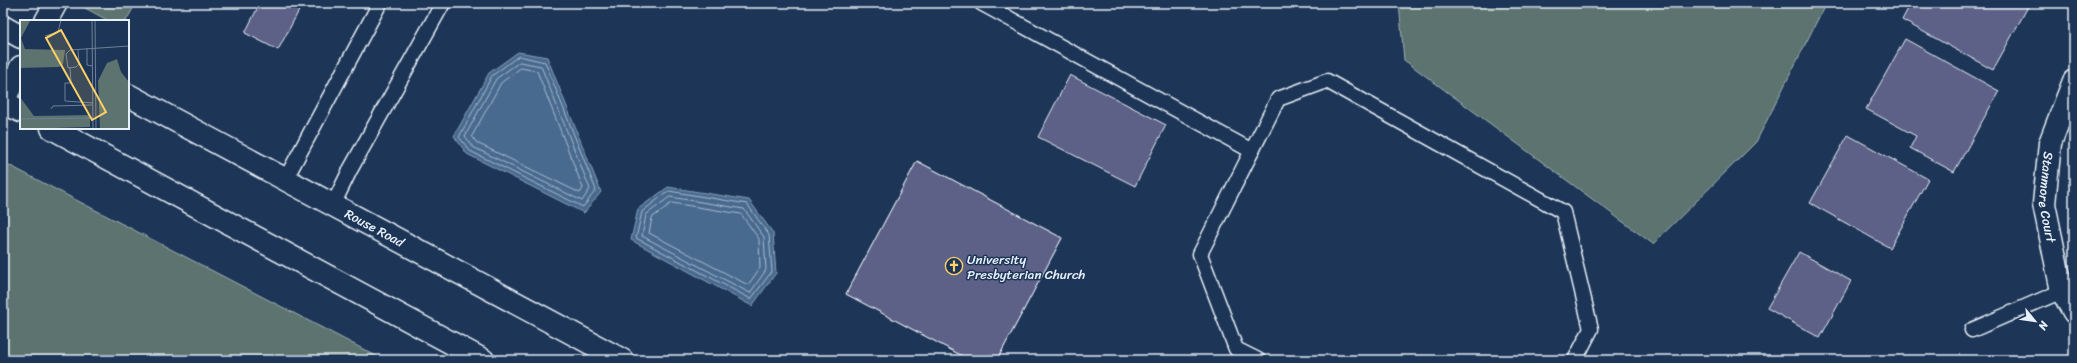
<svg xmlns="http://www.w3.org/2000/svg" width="2077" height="363" viewBox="0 0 2077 363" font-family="Sriracha,sans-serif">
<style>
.green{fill:#5c736f;stroke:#a2b2b4}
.water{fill:#496a8f;stroke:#89a0b9}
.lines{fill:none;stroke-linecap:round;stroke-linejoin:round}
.shore{stroke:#a8bbce;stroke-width:1}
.building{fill:#5d6187;stroke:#e8f1f8}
.service-casing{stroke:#e8f1f8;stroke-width:17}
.minor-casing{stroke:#e8f1f8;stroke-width:25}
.tertiary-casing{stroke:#e8f1f8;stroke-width:25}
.service{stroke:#1d3557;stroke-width:14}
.minor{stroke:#1d3557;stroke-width:22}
.tertiary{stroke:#1d3557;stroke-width:22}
.labels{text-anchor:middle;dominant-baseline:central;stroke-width:3;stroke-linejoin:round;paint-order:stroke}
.street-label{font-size:13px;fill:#e8f1f8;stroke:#1d3557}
.poi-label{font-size:13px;fill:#e8f1f8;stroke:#1d3557;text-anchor:start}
.inset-road{fill:none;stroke:#6e8097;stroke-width:1}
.view{fill:#ffd166;fill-opacity:0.15;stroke:#ffd166;stroke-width:2}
.inset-edge{fill:none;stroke:#e8f1f8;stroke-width:2}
</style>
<rect width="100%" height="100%" fill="#1d3557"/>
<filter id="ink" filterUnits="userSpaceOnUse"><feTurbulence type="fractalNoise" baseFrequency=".025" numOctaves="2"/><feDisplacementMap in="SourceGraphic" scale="8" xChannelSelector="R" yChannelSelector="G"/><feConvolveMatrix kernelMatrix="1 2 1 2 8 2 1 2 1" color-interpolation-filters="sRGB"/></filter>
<g filter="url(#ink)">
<g class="green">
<path d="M 76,3 L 136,3 L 126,21 L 109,21 Z"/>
<path d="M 1399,3 L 1826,3 L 1756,142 L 1653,244 L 1404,60 Z"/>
<path d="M 3,162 L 384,360 L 3,360 Z"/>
</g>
<g class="water">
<path d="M 518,52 L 547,57 L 601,192 L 584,213 L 467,154 L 454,136 L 489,73 Z"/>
<path d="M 668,187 L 749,200 L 773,233 L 776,273 L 752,306 L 631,240 L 638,209 Z"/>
</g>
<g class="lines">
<g class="shore">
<path d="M 519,56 L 545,62 L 596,190 L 583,207 L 470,151 L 459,137 L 492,76 Z"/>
<path d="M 520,62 L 541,66 L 590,189 L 582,201 L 473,147 L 465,136 L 496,79 Z"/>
<path d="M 521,68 L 537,71 L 583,188 L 580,193 L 477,143 L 472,136 L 501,83 Z"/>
<path d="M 669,191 L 747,204 L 769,235 L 772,271 L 751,299 L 636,238 L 642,212 Z"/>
<path d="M 670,197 L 744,209 L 764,237 L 766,270 L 750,293 L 642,236 L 646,215 Z"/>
<path d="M 672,203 L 741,214 L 759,239 L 760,268 L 748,285 L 649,233 L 652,218 Z"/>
</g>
</g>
<g class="building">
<path d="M 260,3 L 303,3 L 278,50 L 245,33 Z"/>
<path d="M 1911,3 L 2030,3 L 1993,70 L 1902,20 Z"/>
<path d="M 1905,39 L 1999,91 L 1954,172 L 1910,148 L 1916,136 L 1866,109 Z"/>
<path d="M 1070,75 L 1166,125 L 1135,186 L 1038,137 Z"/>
<path d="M 1848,135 L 1928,179 L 1890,248 L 1810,203 Z"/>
<path d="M 917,161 L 1062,238 L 997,360 L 970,360 L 846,294 Z"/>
<path d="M 917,161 L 1062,238 L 997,360 L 970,360 L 846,294 Z"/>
<path d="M 1799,252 L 1851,281 L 1820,338 L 1767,308 Z"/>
</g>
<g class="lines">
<defs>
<g id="service">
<path d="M 981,3 L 1252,151"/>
<path d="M 285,180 L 380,3"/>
<path d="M 333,205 L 350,170 L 443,3"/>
<path d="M 1972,330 L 2062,291"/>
<path d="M 1258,360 L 1236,349 L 1200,254 L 1278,99 L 1327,81 L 1563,212 L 1591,329 L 1575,360"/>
</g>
<g id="minor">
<path d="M 46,21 L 56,3"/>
<path id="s1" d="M 2074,81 L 2050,143 L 2044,204 L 2062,291 L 2074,312"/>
<path d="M 3,101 L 21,67"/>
</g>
<g id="tertiary">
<path d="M 3,27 L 21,37"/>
<path id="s2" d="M 128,95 L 622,360"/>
<path d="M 3,102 L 21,111"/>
<path d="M 52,128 L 483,360"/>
</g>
</defs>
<use href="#service" class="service-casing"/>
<use href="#minor" class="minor-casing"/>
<use href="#tertiary" class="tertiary-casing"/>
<use href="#service" class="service"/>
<use href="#minor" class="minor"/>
<use href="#tertiary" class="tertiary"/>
</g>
</g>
<defs>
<symbol id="church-ring" viewBox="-11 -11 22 22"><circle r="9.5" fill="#1d3557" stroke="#ffd166" stroke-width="1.5"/><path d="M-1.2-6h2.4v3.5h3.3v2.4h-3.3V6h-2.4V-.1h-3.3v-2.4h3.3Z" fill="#ffd166"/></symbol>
</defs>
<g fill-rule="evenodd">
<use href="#church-ring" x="944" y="256" width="20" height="20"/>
</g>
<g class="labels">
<g class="street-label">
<text stroke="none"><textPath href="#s1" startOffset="121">Stanmore Court</textPath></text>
<text stroke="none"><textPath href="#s2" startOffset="280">Rouse Road</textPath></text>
</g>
<g class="poi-label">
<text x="967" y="259">University<tspan x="967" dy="15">Presbyterian Church</tspan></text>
</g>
</g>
<g transform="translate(20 20)">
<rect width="109" height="109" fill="#1d3557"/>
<path d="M 0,0 L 16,0 L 10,1 L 1,18 L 5,29 L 45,30 L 43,44 L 39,47 L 0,48 ZM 97,39 L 101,52 L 109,62 L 109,109 L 80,109 L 78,61 L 87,43 ZM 0,77 L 14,96 L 70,95 L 70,107 L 0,109 Z" fill="#5c736f"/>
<path class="inset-road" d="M 72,0 L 73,109M 75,0 L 76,109M 25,16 L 38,12 L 41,0M 67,28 L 67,45 L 72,46M 58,30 L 59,44 L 56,47 L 48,48 L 46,34 L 50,30 L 109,26M 50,48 L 51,63 L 45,63 L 45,81 L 73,83M 31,89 L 33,86 L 72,85M 0,99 L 73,98"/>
<path class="view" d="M 41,10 L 86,92 L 72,100 L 26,18 Z"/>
<rect width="109" height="109" class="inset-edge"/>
</g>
<rect width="2077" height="363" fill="none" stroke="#1d3557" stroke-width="16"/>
<rect x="8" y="8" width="2061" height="347" fill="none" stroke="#e8f1f8" stroke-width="1.5" filter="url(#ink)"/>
<g transform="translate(2035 321) rotate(119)" stroke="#1d3557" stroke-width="3" paint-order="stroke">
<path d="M0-3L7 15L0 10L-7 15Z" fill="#e8f1f8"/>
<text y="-6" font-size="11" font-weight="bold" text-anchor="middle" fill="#e8f1f8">N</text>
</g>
</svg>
